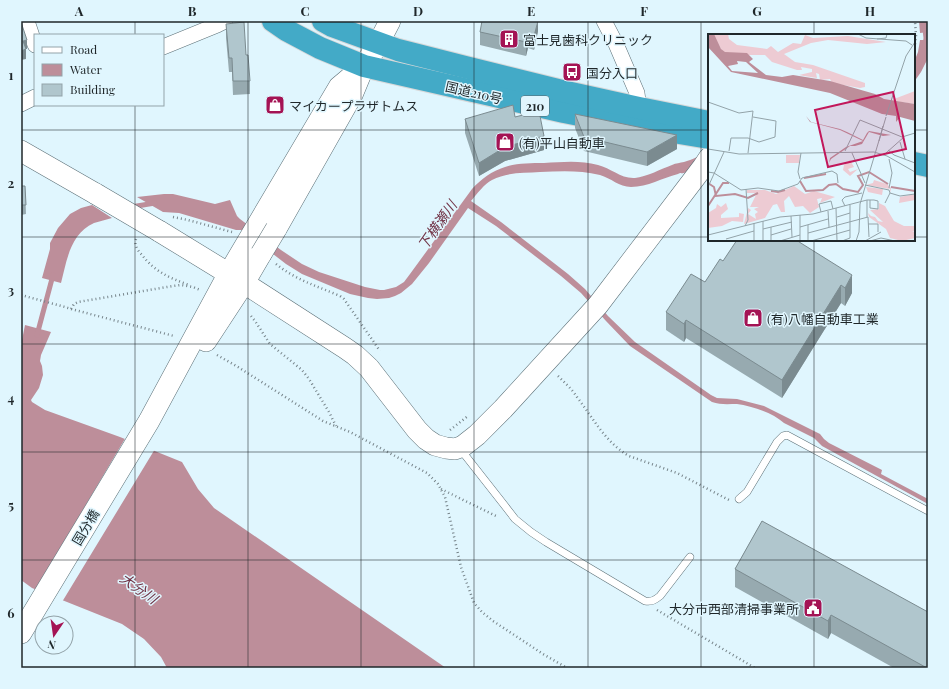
<svg xmlns="http://www.w3.org/2000/svg" width="949" height="689" viewBox="0 0 949 689" font-family="'Playfair Display','Noto Sans JP',serif">
<style>
.water{fill:#bd8e9a}
.pier{fill:#e0f6fe}
.lines{fill:none;stroke-linecap:round;stroke-linejoin:round}
.stream{stroke:#bd8e9a;stroke-width:5}
.lane-casing{stroke:#5b6f76;stroke-width:8}
.street-casing{stroke:#5b6f76;stroke-width:16}
.secondary-casing{stroke:#5b6f76;stroke-width:22}
.highway-casing{stroke:#d7d8d9;stroke-width:24}
.path{stroke:#77858b;stroke-width:2.5;stroke-dasharray:1 3;stroke-linecap:butt}
.lane{stroke:#fff;stroke-width:7}
.street{stroke:#fff;stroke-width:15}
.secondary{stroke:#fff;stroke-width:21}
.highway{stroke:#43aac7;stroke-width:22}
.secondary-bridge-casing{stroke:#5b6f76;stroke-width:22;stroke-linecap:butt}
.secondary-bridge{stroke:#fff;stroke-width:21}
.wall{fill:#97aab0}
.shaded-wall{fill:#7b8b90}
.building{fill:#b0c6cd;stroke:#7b8b90}
.grid{fill:none;stroke:#1f272a;stroke-width:1;stroke-opacity:0.55}
.labels{text-anchor:middle;dominant-baseline:central;stroke-width:3;stroke-linejoin:round;paint-order:stroke}
.shield{fill:#e0f6fe;stroke:#59656a;stroke-width:1}
.shield-label{font-size:12px;font-weight:bold;fill:#1f272a}
.poi-label{font-size:13px;fill:#1f272a;stroke:#e0f6fe;text-anchor:start}
.street-label{font-size:13px;fill:#1f272a;stroke:#e0f6fe}
.water-label{font-size:14px;font-style:italic;fill:#723548;stroke:#e0f6fe}
.inset-river{fill:none;stroke:#bd8e9a;stroke-width:2}
.inset-road{fill:none;stroke:#93a3a9;stroke-width:1}
.view{fill:#c2185b;fill-opacity:0.15;stroke:#c2185b;stroke-width:2}
.inset-edge{fill:none;stroke:#1f272a;stroke-width:2}
.neatline{fill:none;stroke:#1f272a;stroke-width:1.5}
.grid-label{font-size:13px;text-anchor:middle;font-weight:bold;fill:#1f272a}
</style>
<rect width="100%" height="100%" fill="#e0f6fe"/>
<g class="water">
<path d="M 919,21 L 928,21 L 928,32 L 920,33 Z"/>
<path d="M 920,40 L 928,40 L 928,58 L 921,72 L 914,82 L 914,62 L 918,52 Z"/>
<path d="M 709,151 L 709,162 C 701,166 692,171 684,173 C 679,174 682,172 678,174 C 662,178 648,187 631,187 C 619,187 611,178 600,175 C 580,170 561,171 540,172 C 524,173 507,172 492,180 C 484,184 477,194 471,201 L 501,222 L 568,274 L 585,289 L 608,316 L 635,342 L 711,395 L 717,398 L 737,399 L 764,406 L 820,434 L 824,439 L 829,443 L 882,470 L 881,474 L 928,499 L 928,504 L 822,446 L 814,438 L 784,423 C 773,413 752,406 737,404 C 729,404 720,405 712,402 L 630,346 L 606,321 L 581,293 L 561,276 L 496,226 L 468,208 L 429,263 L 412,284 L 401,293 L 395,296 L 389,298 L 377,299 L 368,298 L 350,294 L 302,274 L 286,264 L 242,230 L 236,230 L 179,213 L 163,212 L 137,197 L 164,194 L 173,194 L 215,204 L 230,200 L 237,216 L 240,219 L 281,250 L 302,264 L 319,272 L 365,287 L 380,290 L 384,290 L 396,287 L 404,282 L 410,274 L 472,189 C 481,179 492,171 505,167 C 517,163 531,163 544,163 C 562,162 580,160 598,165 C 611,168 621,179 635,178 C 646,177 661,169 672,165 C 676,163 680,163 684,162 C 692,160 701,155 709,151 Z"/>
<path d="M 92,205 L 112,218 C 106,220 100,221 94,223 C 70,234 67,260 61,283 L 42,278 L 50,249 L 50,243 L 58,228 L 70,214 L 81,208 Z"/>
<path d="M 25,325 L 51,332 L 41,355 L 40,361 L 42,366 L 43,375 L 39,388 L 31,400 L 32,402 L 45,410 L 120,437 L 182,462 L 198,489 L 214,508 L 446,668 L 167,668 L 161,657 L 144,639 L 122,624 L 32,588 L 21,580 L 21,345 Z"/>
</g>
<path class="pier" d="M 126,437 L 155,449 L 62,602 L 34,591 L 81,513 Z"/>
<g class="lines">
<g class="stream">
<path d="M 924,21 L 926,38 L 925,46"/>
<path d="M 131,207 L 155,203"/>
<path d="M 37,335 L 53,275"/>
</g>
<defs>
<g id="lane">
<path d="M 461,450 L 505,506 L 515,519 L 531,532 L 546,542 L 645,601 C 652,602 655,600 660,596 L 690,557"/>
<path d="M 739,499 L 747,492 L 777,442 L 783,436 L 787,435 L 928,511"/>
</g>
<g id="street">
<path d="M 27,21 L 35,45"/>
<path d="M 604,21 L 616,44 L 637,93 L 639,108"/>
<path d="M 163,47 L 217,25 L 225,21"/>
<path d="M 21,104 L 35,97"/>
</g>
<g id="secondary">
<path d="M 21,151 L 96,194"/>
<path d="M 276,229 L 352,95 L 364,66 L 378,44 L 390,21"/>
<path d="M 159,231 L 244,283 L 345,348 L 355,355 L 369,368 L 417,430 L 426,439 L 435,445 L 446,448 L 455,449 L 463,446 L 477,435 L 503,409 L 598,305 L 703,167 L 709,158"/>
<path d="M 206,341 L 244,283 L 261,254"/>
<path d="M 21,633 L 149,421 L 229,273 L 339,87 L 364,66"/>
</g>
<g id="highway">
<path d="M 273,21 L 286,30 L 320,48 L 364,66 L 564,112 L 619,123 L 709,138"/>
<path d="M 323,21 L 332,26 L 398,50 L 465,67 L 562,91 L 639,108 L 709,122"/>
<path d="M 914,163 L 928,166"/>
</g>
</defs>
<use href="#lane" class="lane-casing"/>
<use href="#street" class="street-casing"/>
<use href="#secondary" class="secondary-casing"/>
<use href="#highway" class="highway-casing"/>
<g class="path">
<path d="M 914,52 L 916,36 L 915,21"/>
<path d="M 173,217 L 188,220 L 232,232"/>
<path d="M 136,239 C 134,245 138,251 142,255 C 155,272 170,278 189,285"/>
<path d="M 276,264 C 296,280 317,286 340,296 L 344,299 L 380,351"/>
<path d="M 21,295 L 65,307 L 71,309 L 174,336"/>
<path d="M 71,309 L 74,304 L 78,302 L 173,286 L 181,285 L 193,287 L 200,290"/>
<path d="M 251,316 L 255,321 L 270,344 L 302,370 L 309,379 L 329,412 L 336,426"/>
<path d="M 217,355 L 238,367 L 323,421 L 350,432 L 427,473 L 438,484 L 445,497 L 461,567 L 474,603 L 482,612 L 493,621 L 543,654 L 567,668"/>
<path d="M 558,376 C 565,383 572,389 577,397 C 593,418 605,442 629,456 L 677,473 L 729,500"/>
<path d="M 450,430 L 468,416"/>
<path d="M 441,489 L 498,517"/>
<path d="M 657,610 L 755,668"/>
</g>
<use href="#lane" class="lane"/>
<use href="#street" class="street"/>
<use href="#secondary" class="secondary"/>
<use href="#highway" class="highway"/>
<defs>
<g id="secondary-bridge">
<path d="M 96,194 L 159,231"/>
<path d="M 261,254 L 276,229"/>
</g>
</defs>
<use href="#secondary-bridge" class="secondary-bridge-casing"/>
<use href="#secondary-bridge" class="secondary-bridge"/>
</g>
<g class="wall">
<path d="M 538,21 L 538,31 L 534,50 L 528,48 L 526,56 L 480,45 L 480,32 Z"/>
<path d="M 226,24 L 246,55 L 250,81 L 250,94 L 233,95 L 232,72 L 229,72 L 226,38 Z"/>
<path d="M 575,114 L 677,149 L 647,166 L 584,151 L 575,128 Z"/>
<path d="M 515,117 L 544,150 L 505,161 L 479,176 L 465,133 L 465,119 Z"/>
<path d="M 21,186 L 25,186 L 26,214 L 21,215 Z"/>
<path d="M 796,240 L 852,293 L 845,306 L 841,303 L 782,398 L 686,338 L 684,342 L 666,330 L 666,312 L 705,282 L 723,261 Z"/>
<path d="M 762,521 L 928,668 L 894,668 L 831,633 L 828,639 L 735,587 L 735,569 Z"/>
</g>
<g class="shaded-wall">
<path d="M 538,21 L 538,31 L 534,50 L 534,36 Z"/>
<path d="M 528,35 L 528,48 L 526,56 L 526,42 Z"/>
<path d="M 27,40 L 27,49 L 26,49 L 26,59 L 21,60 L 21,51 L 23,41 Z"/>
<path d="M 677,135 L 677,149 L 647,166 L 647,152 Z"/>
<path d="M 544,136 L 544,150 L 505,161 L 479,176 L 479,163 L 505,147 Z"/>
<path d="M 852,275 L 852,293 L 845,306 L 845,288 Z"/>
<path d="M 841,285 L 841,303 L 782,398 L 782,380 Z"/>
<path d="M 686,320 L 686,338 L 684,342 L 684,324 Z"/>
<path d="M 831,615 L 831,633 L 828,639 L 828,621 Z"/>
</g>
<g class="building">
<path d="M 482,21 L 538,21 L 534,36 L 528,35 L 526,42 L 480,32 Z"/>
<path d="M 21,22 L 27,40 L 23,41 L 26,49 L 21,51 Z"/>
<path d="M 244,22 L 246,55 L 248,55 L 250,81 L 233,81 L 232,58 L 229,58 L 226,24 Z"/>
<path d="M 513,105 L 515,117 L 539,111 L 544,136 L 505,147 L 479,163 L 465,119 Z"/>
<path d="M 575,114 L 677,135 L 647,152 L 584,137 Z"/>
<path d="M 21,186 L 25,186 L 26,205 L 21,205 Z"/>
<path d="M 737,240 L 796,240 L 852,275 L 845,288 L 841,285 L 782,380 L 686,320 L 684,324 L 666,312 L 691,274 L 705,282 L 720,259 L 723,261 Z"/>
<path d="M 762,521 L 928,612 L 928,668 L 927,668 L 831,615 L 828,621 L 735,569 Z"/>
</g>
<path class="grid" d="M 135,21 L 135,35M 248,21 L 248,668M 361,21 L 361,668M 474,21 L 474,668M 588,21 L 588,668M 701,21 L 701,668M 814,21 L 814,35M 135,105 L 135,668M 21,130 L 709,130M 914,130 L 928,130M 21,237 L 709,237M 914,237 L 928,237M 814,240 L 814,668M 21,344 L 928,344M 21,452 L 928,452M 21,560 L 928,560"/>
<defs>
<symbol id="building-square" viewBox="-11 -11 22 22"><rect x="-9" y="-9" width="18" height="18" rx="4" fill="#a41354" stroke="#e0f6fe"/><path d="M-4-6H4V6H1V3H-1V6H-4ZM-2.5-4.3h1.7v1.8h-1.7ZM.8-4.3h1.7v1.8H.8ZM-2.5-1h1.7V.8h-1.7ZM.8-1h1.7V.8H.8Z" fill="#fff"/></symbol>
<symbol id="bus-square" viewBox="-11 -11 22 22"><rect x="-9" y="-9" width="18" height="18" rx="4" fill="#a41354" stroke="#e0f6fe"/><path d="M-5-6H5V4H4V6H2V4H-2V6H-4V4H-5ZM-3.5-4V0h7V-4ZM-3.5 1.2v1.5H-2V1.2ZM2 1.2v1.5H3.5V1.2Z" fill="#fff"/></symbol>
<symbol id="shop-square" viewBox="-11 -11 22 22"><rect x="-9" y="-9" width="18" height="18" rx="4" fill="#a41354" stroke="#e0f6fe"/><path d="M-5-2.5h2.3a2.7 3.5 0 0 1 5.4 0H5L5.5 6h-11ZM-1.5-2.5h3a1.5 2.3 0 0 0-3 0Z" fill="#fff"/></symbol>
<symbol id="civic-square" viewBox="-11 -11 22 22"><rect x="-9" y="-9" width="18" height="18" rx="4" fill="#a41354" stroke="#e0f6fe"/><path d="M-.6-6.5H3V-4.5H.6V-3L4-1V1h2V6H-6V1h2V-1L-.6-3ZM-1.2 2.5V6h2.4V2.5Z" fill="#fff"/></symbol>
</defs>
<g fill-rule="evenodd">
<use href="#building-square" x="498" y="28" width="22" height="22"/>
<use href="#bus-square" x="561" y="61" width="22" height="22"/>
<use href="#shop-square" x="264" y="94" width="22" height="22"/>
<use href="#shop-square" x="494" y="131" width="22" height="22"/>
<use href="#shop-square" x="742" y="307" width="22" height="22"/>
<use href="#civic-square" x="802" y="597" width="22" height="22"/>
</g>
<g class="labels">
<rect class="shield" x="521" y="96" width="28" height="20" rx="3"/>
<g class="shield-label">
<text x="535" y="106">210</text>
</g>
<g class="poi-label">
<text x="523" y="39">富士見歯科クリニック</text>
<text x="586" y="72">国分入口</text>
<text x="289" y="105">マイカープラザトムス</text>
<text x="519" y="142">(有)平山自動車</text>
<text x="767" y="318">(有)八幡自動車工業</text>
<text x="799" y="608" text-anchor="end">大分市西部清掃事業所</text>
</g>
<g class="street-label">
<text transform="translate(474 92) rotate(13)">国道210号</text>
<text transform="translate(85 527) rotate(-59)">国分橋</text>
</g>
<g class="water-label">
<text transform="translate(437 225) rotate(-55)">下横瀬川</text>
<text transform="translate(139 588) rotate(35)">大分川</text>
</g>
</g>
<g transform="translate(708 34)">
<rect width="207" height="207" fill="#e0f6fe"/>
<path d="M 5,0 L 20,0 L 21,5 L 29,11 L 59,15 L 63,12 L 70,18 L 85,9 L 93,10 L 97,1 L 105,4 L 140,2 L 178,8 L 159,10 L 120,6 L 103,9 L 76,20 L 87,28 L 105,31 L 157,49 L 157,53 L 152,54 L 124,49 L 122,45 L 112,46 L 111,40 L 108,39 L 109,44 L 96,42 L 91,41 L 104,38 L 104,35 L 93,33 L 94,36 L 89,36 L 64,28 L 57,21 L 24,21 L 14,17 ZM 207,57 L 207,70 L 185,67 L 186,65 ZM 78,121 L 92,121 L 91,129 L 78,129 ZM 142,126 L 146,133 L 140,135 L 142,138 L 150,135 L 142,142 L 135,136 L 136,131 ZM 166,146 L 179,150 L 183,154 L 183,159 L 182,155 L 158,151 L 165,149 ZM 86,152 L 97,160 L 106,157 L 127,163 L 112,169 L 114,164 L 109,165 L 111,173 L 102,179 L 95,172 L 87,173 L 81,162 L 76,167 L 77,178 L 73,178 L 69,170 L 65,171 L 57,184 L 36,190 L 40,174 L 43,176 L 40,180 L 48,185 L 47,180 L 50,178 L 46,175 L 51,173 L 42,173 L 49,159 L 39,159 L 39,156 L 57,156 L 68,160 ZM 158,153 L 175,155 L 174,161 L 160,158 ZM 207,160 L 207,166 L 191,169 L 192,163 ZM 18,169 L 20,175 L 13,181 L 13,184 L 31,183 L 31,179 L 36,180 L 35,188 L 24,187 L 14,192 L 0,194 L 0,179 L 8,174 L 9,170 L 13,173 ZM 171,169 L 177,172 L 186,187 L 196,192 L 207,192 L 207,197 L 204,198 L 207,198 L 207,204 L 194,207 L 182,204 L 178,195 L 161,183 L 160,179 L 163,182 L 167,183 L 170,187 L 175,188 L 162,176 L 171,175 Z" fill="#edcbd3"/>
<path d="M 0,0 L 6,0 L 13,15 L 17,18 L 39,19 L 45,25 L 41,28 L 58,41 L 74,43 L 85,41 L 122,47 L 167,60 L 176,65 L 207,70 L 207,87 L 192,83 L 188,88 L 188,82 L 174,80 L 122,59 L 23,38 L 0,13 ZM 29,27 L 38,28 L 50,39 L 24,37 L 20,32 L 30,30 ZM 100,69 L 98,82 L 103,88 L 132,95 L 139,98 L 155,106 L 159,99 L 161,97 L 183,101 L 175,102 L 161,98 L 154,110 L 147,112 L 142,112 L 123,125 L 121,129 L 122,124 L 138,113 L 155,107 L 132,96 L 102,88 L 98,82 Z" fill="#bd8e9a" fill-rule="evenodd"/>
<path class="inset-river" d="M 96,144 L 118,140M 92,147 L 98,157 L 115,156 L 121,151 L 128,150 L 135,155 L 150,158 L 155,151 L 150,142 L 161,138 L 180,150M 0,149 L 6,153 L 8,162 L 27,160 L 40,164 L 50,159M 183,153 L 207,157M 63,157 L 70,158 L 77,156M 0,172 L 15,149 L 21,149"/>
<path class="inset-road" d="M 45,0 L 67,0M 150,0 L 158,4 L 198,7 L 204,11M 169,5 L 178,4 L 179,0M 0,68 L 31,79 L 45,77 L 40,119M 178,82 L 198,22 L 207,8M 171,107 L 175,92M 192,108 L 197,125M 0,115 L 31,120 L 166,118 L 179,122 L 207,138M 180,116 L 186,121 L 207,129M 21,117 L 23,104 L 40,104 L 51,108 L 67,103 L 68,87 L 45,83M 137,117 L 152,86 L 194,103 L 207,99M 144,119 L 157,149M 178,119 L 196,103M 0,138 L 6,139 L 33,156 L 50,154 L 71,157 L 90,150 L 94,144 L 124,137 L 129,140 L 130,149M 92,145 L 90,138 L 93,119M 157,151 L 181,156 L 182,159 L 177,169M 0,153 L 16,118M 181,154 L 184,139 L 181,125M 182,159 L 192,162 L 207,160M 159,166 L 159,183M 137,172 L 134,166 L 137,163 L 154,159M 128,174 L 129,207M 120,177 L 121,193M 113,178 L 111,170 L 123,167 L 125,175M 92,181 L 92,207M 83,182 L 84,203M 129,183 L 142,179M 55,187 L 55,207M 46,189 L 46,207M 160,190 L 170,190 L 170,198M 100,191 L 100,207M 37,192 L 40,186 L 38,155M 63,193 L 63,207M 92,193 L 120,185M 55,195 L 84,188M 100,199 L 160,183 L 161,203M 0,201 L 72,183 L 105,180 L 159,166 L 166,166 L 170,167 L 170,175 L 162,174 L 162,166M 63,201 L 83,195M 18,205 L 46,197M 72,207 L 92,201M 103,207 L 142,196M 134,207 L 142,204 L 142,171M 148,207 L 151,198 L 152,170 L 178,83M 157,207 L 173,198M 162,207 L 173,204 L 187,207"/>
<path class="view" d="M 185,58 L 198,115 L 120,133 L 107,76 Z"/>
<rect width="207" height="207" class="inset-edge"/>
</g>
<rect width="949" height="689" fill="none" stroke="#e0f6fe" stroke-width="44"/>
<rect x="34" y="34" width="130" height="72" fill="#e0f6fe" stroke="#93a3a9"/>
<rect x="42" y="47" width="20" height="6" fill="#ffffff" stroke="#93a3a9"/>
<text x="70" y="54" font-size="12" fill="#1f272a">Road</text>
<rect x="42" y="64" width="20" height="12" fill="#bd8e9a" stroke="#93a3a9"/>
<text x="70" y="74" font-size="12" fill="#1f272a">Water</text>
<rect x="42" y="84" width="20" height="12" fill="#b0c6cd" stroke="#93a3a9"/>
<text x="70" y="94" font-size="12" fill="#1f272a">Building</text>
<g transform="translate(54 635) rotate(193)"><circle r="19" fill="#e0f6fe" stroke="#93a3a9"/>
<path d="M0-3L7 15L0 10L-7 15Z" fill="#a41354"/>
<text y="-6" font-size="11" font-weight="bold" text-anchor="middle" fill="#1f272a">N</text>
</g>
<rect x="22" y="22" width="905" height="645" class="neatline"/>
<g class="grid-label">
<text x="79" y="16">A</text>
<text x="192" y="16">B</text>
<text x="305" y="16">C</text>
<text x="418" y="16">D</text>
<text x="531" y="16">E</text>
<text x="644" y="16">F</text>
<text x="757" y="16">G</text>
<text x="870" y="16">H</text>
<text x="11" y="80">1</text>
<text x="11" y="188">2</text>
<text x="11" y="295">3</text>
<text x="11" y="403">4</text>
<text x="11" y="510">5</text>
<text x="11" y="618">6</text>
</g>
</svg>
